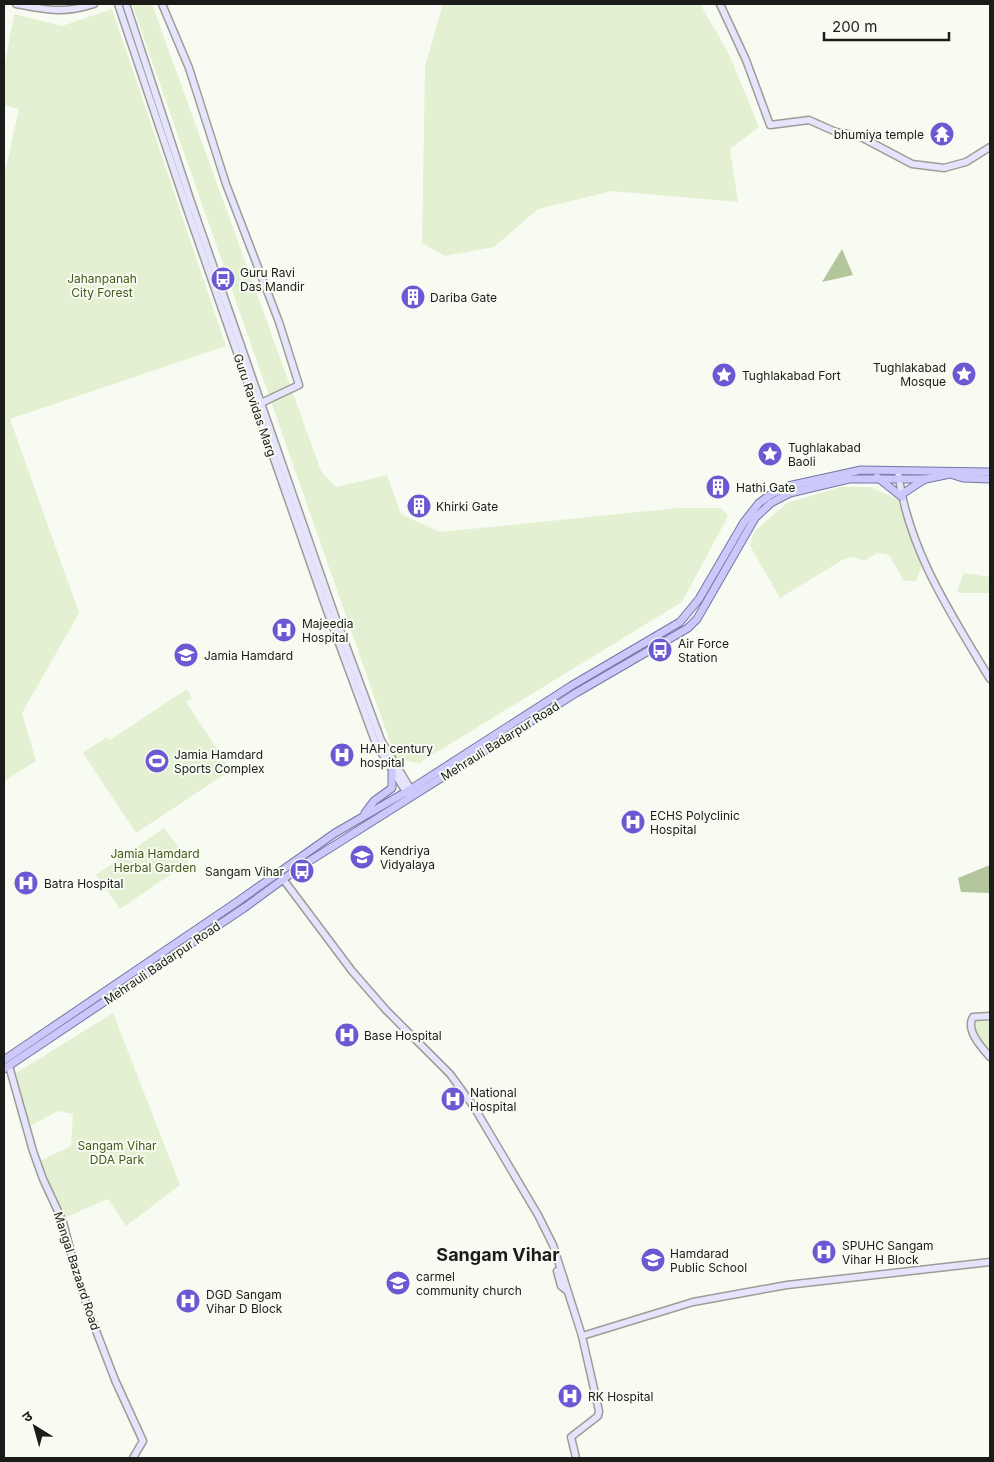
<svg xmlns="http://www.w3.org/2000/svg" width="994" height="1462" viewBox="0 0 994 1462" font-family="Inter,'Noto Sans Devanagari',sans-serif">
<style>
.green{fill:#e4f0d2}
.water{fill:#b3c59a}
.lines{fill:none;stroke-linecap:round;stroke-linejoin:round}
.secondary-casing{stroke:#9b9e96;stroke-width:9}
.primary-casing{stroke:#7874a8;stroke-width:9}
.secondary{stroke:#e6e4fc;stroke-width:6}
.primary{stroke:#ccc8f9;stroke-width:7}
.labels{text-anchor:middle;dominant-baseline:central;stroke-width:4;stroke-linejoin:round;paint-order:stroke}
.poi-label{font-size:12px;fill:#1b1c19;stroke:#f7fbf2;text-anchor:start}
.park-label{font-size:12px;fill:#455a1b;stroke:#f7fbf2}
.street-label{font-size:12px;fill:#1b1c19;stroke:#f7fbf2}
.district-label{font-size:18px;font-weight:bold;fill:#1b1c19;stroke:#f7fbf2}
</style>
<rect width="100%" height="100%" fill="#f7fbf2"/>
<g class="green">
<path d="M 132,4 L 152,4 L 321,471 L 336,487 L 387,475 L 401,514 L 440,532 L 678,508 L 721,508 L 728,516 L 682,602 L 419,763 L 396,759 Z"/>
<path d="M 443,4 L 700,4 L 728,52 L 759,127 L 730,149 L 738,202 L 612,191 L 538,209 L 494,247 L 445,256 L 422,243 L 425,67 Z"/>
<path d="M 112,9 L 226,346 L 10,419 L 79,613 L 22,713 L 36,761 L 4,781 L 4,176 L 19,109 L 4,105 L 4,69 L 14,14 L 62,26 Z"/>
<path d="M 840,487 L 870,487 L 897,499 L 922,565 L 916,581 L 904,581 L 889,555 L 877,553 L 864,561 L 855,557 L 844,559 L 780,598 L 750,546 L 754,532 L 787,503 Z"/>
<path d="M 964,573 L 990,577 L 990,593 L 959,593 L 957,590 Z"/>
<path d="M 187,689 L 192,698 L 186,702 L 231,770 L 136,833 L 83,753 L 107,737 L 110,740 Z"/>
<path d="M 164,828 L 189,862 L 120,909 L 96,875 Z"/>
<path d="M 113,1013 L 180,1185 L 126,1226 L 108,1199 L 64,1218 L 40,1161 L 71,1146 L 73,1114 L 58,1111 L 30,1126 L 16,1073 Z"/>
<path d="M 972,1018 L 990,1020 L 990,1055 L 973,1030 Z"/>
</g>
<g class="water">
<path d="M 842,249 L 853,275 L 822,282 Z"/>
<path d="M 990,865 L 990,893 L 961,892 L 958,878 Z"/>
</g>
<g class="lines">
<defs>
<g id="secondary">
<path d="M 16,4 C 47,10 63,14 94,4"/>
<path d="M 118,4 L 185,203 L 326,608 L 376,744 L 408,795"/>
<path d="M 126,4 L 190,199 L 335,616 L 381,740 L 413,793"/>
<path d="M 162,4 L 189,68 L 226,184 L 279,322 L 299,385 L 261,403"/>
<path d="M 720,4 L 746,60 L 770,125 L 809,120 L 836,132 L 859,136 L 912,164 L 944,168 L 966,162 L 990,147"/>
<path d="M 898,471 C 907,548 951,614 990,679"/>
<path d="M 283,879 L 352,971 L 386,1010 L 450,1074 L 474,1107 L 538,1215 L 553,1245 L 582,1336 L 599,1411 L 598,1416 L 571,1437 L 576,1458"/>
<path d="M 990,1016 L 973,1017 C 965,1030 982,1048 990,1057"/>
<path d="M 9,1066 L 33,1151 L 43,1179 L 63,1222 L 78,1280 L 95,1328 L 115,1380 L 143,1441 L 133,1458"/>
<path d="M 557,1271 L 561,1286 L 566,1290"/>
<path d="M 582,1336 L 693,1302 L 787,1285 L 990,1262"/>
</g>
<g id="primary">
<path d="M 877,477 L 902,497"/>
<path d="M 902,494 L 925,479"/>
<path d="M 365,813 L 374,801 L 392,788 L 392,772"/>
<path d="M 4,1060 L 237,902 L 335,833 L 411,789 L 571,686 L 680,622 L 699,599 L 744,522 L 759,503 L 770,495 L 788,486 L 861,470 L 990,472"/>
<path d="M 4,1069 L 244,908 L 300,867 L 576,693 L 688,628 L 697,619 L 755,518 L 771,503 L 790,493 L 849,479 L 926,479 L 950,474 L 963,478 L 990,479"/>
</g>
</defs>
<use href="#secondary" class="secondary-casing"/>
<use href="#primary" class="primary-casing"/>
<use href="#secondary" class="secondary"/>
<use href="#primary" class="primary"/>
</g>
<defs>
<symbol id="temple-disc" viewBox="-11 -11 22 22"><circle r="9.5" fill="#6c58d2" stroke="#f7fbf2"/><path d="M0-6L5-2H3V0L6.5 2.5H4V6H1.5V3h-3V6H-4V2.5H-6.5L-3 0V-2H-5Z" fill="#fff"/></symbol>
<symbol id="bus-disc" viewBox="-11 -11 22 22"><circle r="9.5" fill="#6c58d2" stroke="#f7fbf2"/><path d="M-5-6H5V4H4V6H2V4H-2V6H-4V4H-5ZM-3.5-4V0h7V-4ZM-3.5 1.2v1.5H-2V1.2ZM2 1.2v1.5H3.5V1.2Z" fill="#fff"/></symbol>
<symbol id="building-disc" viewBox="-11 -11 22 22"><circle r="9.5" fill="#6c58d2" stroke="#f7fbf2"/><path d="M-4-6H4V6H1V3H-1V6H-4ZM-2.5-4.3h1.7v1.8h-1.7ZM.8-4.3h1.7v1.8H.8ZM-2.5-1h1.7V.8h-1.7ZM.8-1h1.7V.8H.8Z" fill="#fff"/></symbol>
<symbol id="sight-disc" viewBox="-11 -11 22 22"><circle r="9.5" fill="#6c58d2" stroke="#f7fbf2"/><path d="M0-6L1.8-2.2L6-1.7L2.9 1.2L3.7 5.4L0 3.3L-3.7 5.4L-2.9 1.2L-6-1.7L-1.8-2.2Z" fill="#fff"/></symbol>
<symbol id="hospital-disc" viewBox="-11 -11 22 22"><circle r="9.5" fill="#6c58d2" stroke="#f7fbf2"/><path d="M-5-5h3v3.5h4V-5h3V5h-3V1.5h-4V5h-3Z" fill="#fff"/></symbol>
<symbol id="university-disc" viewBox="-11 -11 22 22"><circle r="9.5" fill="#6c58d2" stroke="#f7fbf2"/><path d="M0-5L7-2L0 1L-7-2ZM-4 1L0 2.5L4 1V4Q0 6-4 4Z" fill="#fff"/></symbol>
<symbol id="stadium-disc" viewBox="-11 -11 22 22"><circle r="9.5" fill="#6c58d2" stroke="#f7fbf2"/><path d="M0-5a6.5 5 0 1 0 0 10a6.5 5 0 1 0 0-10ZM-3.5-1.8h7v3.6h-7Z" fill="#fff"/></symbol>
<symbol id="school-disc" viewBox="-11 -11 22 22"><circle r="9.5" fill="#6c58d2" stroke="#f7fbf2"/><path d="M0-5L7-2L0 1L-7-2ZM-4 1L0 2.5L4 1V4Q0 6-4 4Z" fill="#fff"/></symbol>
</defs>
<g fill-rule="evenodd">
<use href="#temple-disc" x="928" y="120" width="28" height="28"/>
<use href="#bus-disc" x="209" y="265" width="28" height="28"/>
<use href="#building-disc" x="399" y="283" width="28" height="28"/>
<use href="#sight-disc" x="950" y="360" width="28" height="28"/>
<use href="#sight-disc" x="710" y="361" width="28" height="28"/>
<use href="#sight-disc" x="756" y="440" width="28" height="28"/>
<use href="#building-disc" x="704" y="473" width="28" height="28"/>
<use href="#building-disc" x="405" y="492" width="28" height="28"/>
<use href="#hospital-disc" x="270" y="616" width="28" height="28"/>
<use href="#bus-disc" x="646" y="636" width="28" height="28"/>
<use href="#university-disc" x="172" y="641" width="28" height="28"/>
<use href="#hospital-disc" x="328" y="741" width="28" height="28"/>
<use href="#stadium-disc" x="143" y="747" width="28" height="28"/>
<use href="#hospital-disc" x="619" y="808" width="28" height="28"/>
<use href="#school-disc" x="348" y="843" width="28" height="28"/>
<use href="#bus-disc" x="288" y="857" width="28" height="28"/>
<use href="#hospital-disc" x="12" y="869" width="28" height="28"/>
<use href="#hospital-disc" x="333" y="1021" width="28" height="28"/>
<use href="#hospital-disc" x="439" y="1085" width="28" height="28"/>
<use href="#hospital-disc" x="810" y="1238" width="28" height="28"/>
<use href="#school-disc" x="639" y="1246" width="28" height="28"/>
<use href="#school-disc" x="384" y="1269" width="28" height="28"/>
<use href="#hospital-disc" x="174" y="1287" width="28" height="28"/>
<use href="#hospital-disc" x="556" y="1382" width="28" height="28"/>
</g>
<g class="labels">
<g class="poi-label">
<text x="924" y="134" text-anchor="end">bhumiya temple</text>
<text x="240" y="272">Guru Ravi<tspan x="240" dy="14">Das Mandir</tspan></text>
<text x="430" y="297">Dariba Gate</text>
<text x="946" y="367" text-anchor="end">Tughlakabad<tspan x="946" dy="14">Mosque</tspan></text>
<text x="742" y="375">Tughlakabad Fort</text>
<text x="788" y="447">Tughlakabad<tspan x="788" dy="14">Baoli</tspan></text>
<text x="736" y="487">Hathi Gate</text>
<text x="436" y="506">Khirki Gate</text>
<text x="302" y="623">Majeedia<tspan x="302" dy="14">Hospital</tspan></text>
<text x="678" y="643">Air Force<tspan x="678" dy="14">Station</tspan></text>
<text x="204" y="655">Jamia Hamdard</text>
<text x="360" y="748">HAH century<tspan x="360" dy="14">hospital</tspan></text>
<text x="174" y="754">Jamia Hamdard<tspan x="174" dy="14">Sports Complex</tspan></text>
<text x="650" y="815">ECHS Polyclinic<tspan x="650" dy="14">Hospital</tspan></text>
<text x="380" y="850">Kendriya<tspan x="380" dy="14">Vidyalaya</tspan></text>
<text x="284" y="871" text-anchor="end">Sangam Vihar</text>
<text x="44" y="883">Batra Hospital</text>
<text x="364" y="1035">Base Hospital</text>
<text x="470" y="1092">National<tspan x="470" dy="14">Hospital</tspan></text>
<text x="842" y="1245">SPUHC Sangam<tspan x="842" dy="14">Vihar H Block</tspan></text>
<text x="670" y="1253">Hamdarad<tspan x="670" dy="14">Public School</tspan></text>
<text x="416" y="1276">carmel<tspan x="416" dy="14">community church</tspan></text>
<text x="206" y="1294">DGD Sangam<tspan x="206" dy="14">Vihar D Block</tspan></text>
<text x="588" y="1396">RK Hospital</text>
</g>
<g class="park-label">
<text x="102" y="278">Jahanpanah<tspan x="102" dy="14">City Forest</tspan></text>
<text x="155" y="853">Jamia Hamdard<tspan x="155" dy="14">Herbal Garden</tspan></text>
<text x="117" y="1145">Sangam Vihar<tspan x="117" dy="14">DDA Park</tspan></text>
</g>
<g class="street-label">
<text transform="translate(255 405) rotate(71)">Guru Ravidas Marg</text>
<text transform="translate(500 741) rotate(-32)">Mehrauli Badarpur Road</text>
<text transform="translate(162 963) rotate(-34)">Mehrauli Badarpur Road</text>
<text transform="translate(77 1271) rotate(72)">Mangal Bazaard Road</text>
</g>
<g class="district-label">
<text x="498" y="1254">Sangam Vihar</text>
</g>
</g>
<rect width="994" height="1462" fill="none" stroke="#1b1c19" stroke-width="10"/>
<g transform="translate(35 1427) rotate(323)" stroke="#f7fbf2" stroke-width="4" paint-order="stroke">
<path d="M0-4L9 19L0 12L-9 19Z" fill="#1b1c19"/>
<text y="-8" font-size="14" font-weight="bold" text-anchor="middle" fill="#1b1c19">उ</text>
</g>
<path d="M824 32v8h125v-8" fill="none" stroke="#1b1c19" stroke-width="2.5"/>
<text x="832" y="32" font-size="15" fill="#1b1c19" stroke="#f7fbf2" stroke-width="4" paint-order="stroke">200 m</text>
</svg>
